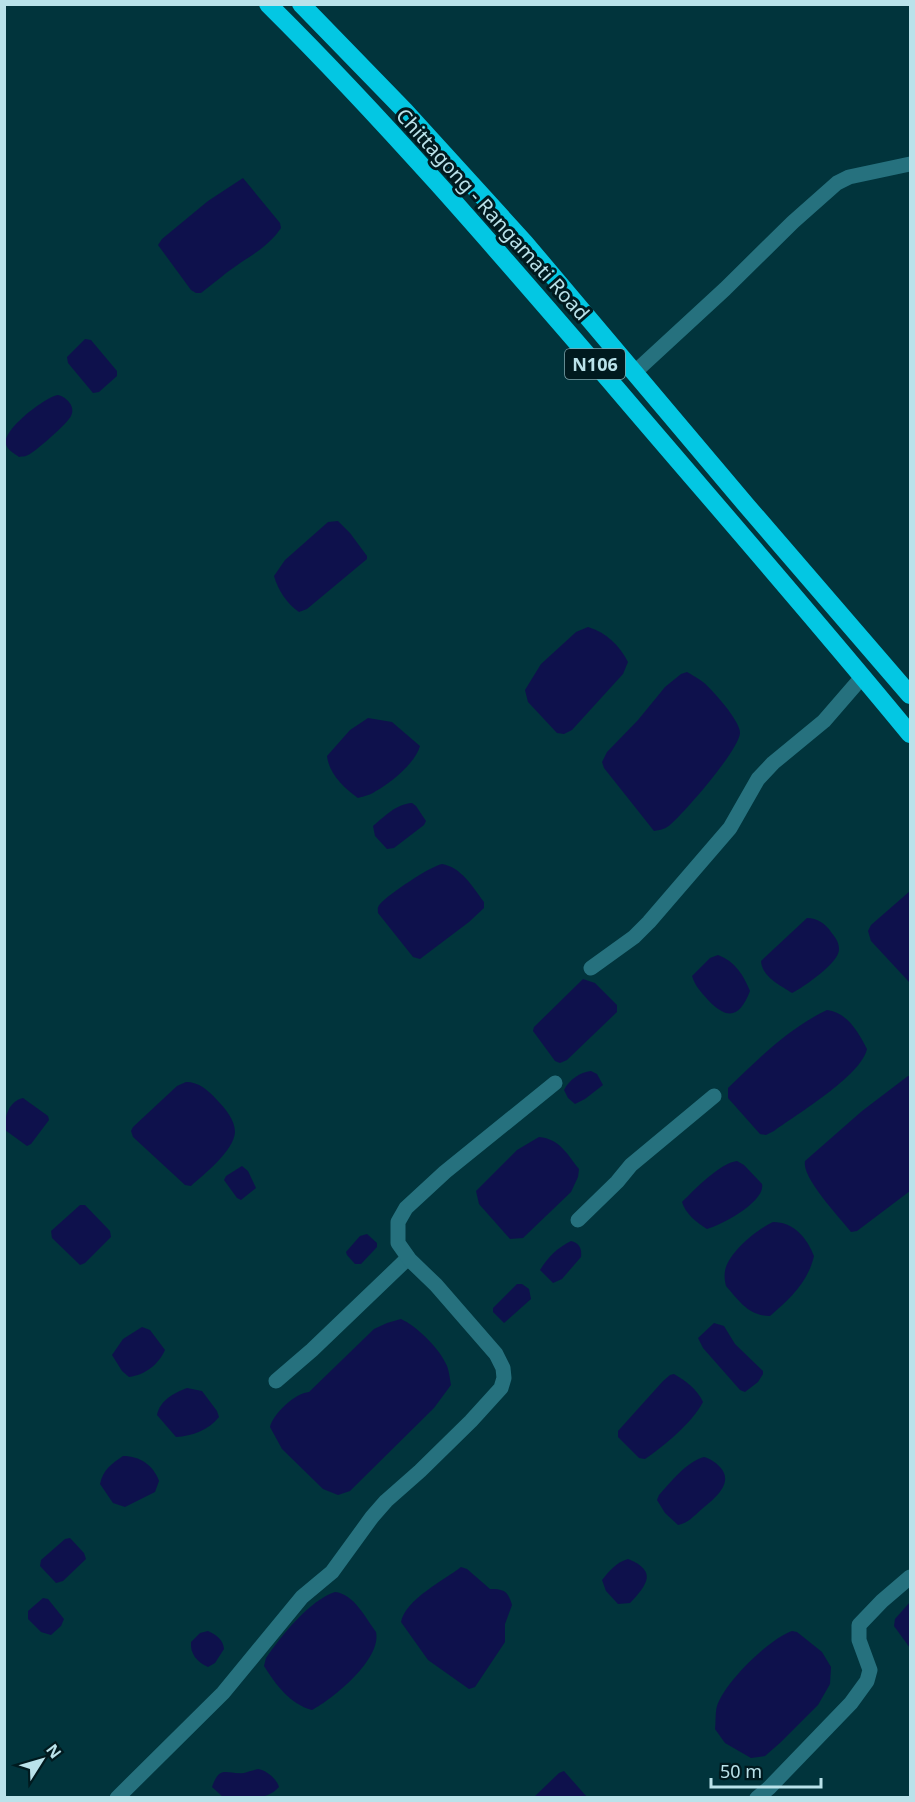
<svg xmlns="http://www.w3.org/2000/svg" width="915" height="1802" viewBox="0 0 915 1802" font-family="'Noto Sans',sans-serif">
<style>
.water{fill:#0e114c}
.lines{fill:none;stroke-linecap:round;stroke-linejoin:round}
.street{stroke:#26717e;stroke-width:15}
.highway{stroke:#03c7e3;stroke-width:18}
.labels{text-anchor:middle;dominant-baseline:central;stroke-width:6;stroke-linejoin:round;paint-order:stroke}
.shield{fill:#001a1f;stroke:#82a6ad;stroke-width:1.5}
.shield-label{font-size:18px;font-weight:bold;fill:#bae2ea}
.street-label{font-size:20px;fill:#bae2ea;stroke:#001a1f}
</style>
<rect width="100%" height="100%" fill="#01343c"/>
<g class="water">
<path d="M 243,178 L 280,223 L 281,228 C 269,246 253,254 236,266 C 224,274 213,284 201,293 L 196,293 L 191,290 L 158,245 L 162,239 L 208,201 Z"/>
<path d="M 85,339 L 91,340 L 117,371 L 117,376 L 99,392 L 93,393 L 68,363 L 67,357 Z"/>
<path d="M 58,395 C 67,397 76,407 71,416 C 68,423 35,452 28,455 C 25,457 22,456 19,457 C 14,453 7,450 6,444 C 2,430 45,397 58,395 Z"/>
<path d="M 338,521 L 350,533 L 367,556 L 367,559 L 307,609 L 299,612 C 287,604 278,590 274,576 L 285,560 L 328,522 Z"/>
<path d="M 588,627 C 607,633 619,645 628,662 L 623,674 L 572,730 L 564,734 L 557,733 L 528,702 L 525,690 L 541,664 L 576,632 Z"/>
<path d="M 687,672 C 692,675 698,678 703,682 C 712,689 741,722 740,733 C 739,750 685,812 671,824 C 666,829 660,830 654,831 L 604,768 L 602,762 L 607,752 L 638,720 L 665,687 L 681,674 Z"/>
<path d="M 368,718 L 392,722 L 420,746 C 416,762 391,783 376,791 C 371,795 364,796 358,798 C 344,788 329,774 327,756 L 350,730 Z"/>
<path d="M 412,803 L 416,806 L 426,821 L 424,825 L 394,848 L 387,849 L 375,836 L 373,826 C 384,817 396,804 412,803 Z"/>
<path d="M 442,864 C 461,867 473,887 484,902 L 484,908 L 469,922 L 420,959 L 413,957 L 378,913 C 378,908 377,908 380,904 C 389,894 429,867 442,864 Z"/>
<path d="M 910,891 L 910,983 L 871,941 L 868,931 L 871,925 Z"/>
<path d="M 807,918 C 817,918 826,924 831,932 C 835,937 839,942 839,949 C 840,962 804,987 792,993 C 780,985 762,977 761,961 Z"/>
<path d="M 718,955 C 735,961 744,976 750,991 C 740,1017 728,1021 708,1000 C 701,992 695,986 692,976 L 710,958 Z"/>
<path d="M 583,979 L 595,983 L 617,1005 L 617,1012 L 567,1060 L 560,1063 L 555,1061 L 533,1031 L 534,1027 Z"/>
<path d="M 827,1010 C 847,1012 859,1033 867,1049 C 861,1076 797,1114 774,1131 L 766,1135 L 760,1134 L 728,1098 L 728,1088 C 758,1059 789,1028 827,1010 Z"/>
<path d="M 591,1071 L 597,1074 L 603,1085 L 585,1099 L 575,1104 L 568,1098 L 564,1090 C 569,1080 580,1072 591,1071 Z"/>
<path d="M 908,1076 L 910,1076 L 910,1191 L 857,1231 L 851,1232 C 840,1218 801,1177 805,1161 L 862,1111 Z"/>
<path d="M 186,1082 C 199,1082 208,1090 217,1100 C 225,1108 235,1120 235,1132 C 234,1151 204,1174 191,1186 L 185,1185 L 133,1137 L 131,1131 L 133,1127 L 177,1086 Z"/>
<path d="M 23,1098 L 48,1116 L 49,1120 L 31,1144 L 27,1146 L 5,1130 C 4,1117 9,1101 23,1098 Z"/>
<path d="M 539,1137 C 560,1139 567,1154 579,1169 L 578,1177 L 571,1192 L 523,1238 L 510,1239 L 479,1204 L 476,1191 L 517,1150 Z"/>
<path d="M 737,1161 L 744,1165 L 762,1184 C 766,1201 722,1225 707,1229 C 697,1223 685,1213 682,1202 C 694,1190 720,1163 737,1161 Z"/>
<path d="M 242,1166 L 248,1171 L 256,1188 L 241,1200 L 237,1198 L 224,1180 L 226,1176 Z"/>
<path d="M 80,1205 L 85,1205 L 110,1231 L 111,1237 L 85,1263 L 80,1265 L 52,1238 L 51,1231 Z"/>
<path d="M 773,1222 C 794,1222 807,1238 814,1256 C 808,1282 790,1299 770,1316 C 749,1316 739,1301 726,1286 C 725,1282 724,1276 725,1271 C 728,1253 756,1230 773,1222 Z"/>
<path d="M 367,1234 L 377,1243 L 377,1247 L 361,1264 L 355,1264 L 347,1255 L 346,1252 L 360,1236 Z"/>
<path d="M 571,1241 C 579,1243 582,1248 581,1257 L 562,1279 L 553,1283 L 540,1270 C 548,1257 557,1248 571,1241 Z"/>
<path d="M 517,1284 L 522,1284 L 529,1289 L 531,1299 L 504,1323 L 493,1312 L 493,1308 Z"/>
<path d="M 401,1319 C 418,1327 440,1349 447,1366 C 449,1371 450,1379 451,1385 L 434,1408 L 350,1491 L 338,1495 L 323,1489 L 282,1449 L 270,1427 C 273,1414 295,1393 309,1392 L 374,1329 L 387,1323 Z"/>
<path d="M 714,1323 L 724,1326 L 735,1344 L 763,1371 L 763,1374 L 758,1382 L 745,1392 L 740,1390 L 703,1348 L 698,1338 Z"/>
<path d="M 142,1327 L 150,1330 L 165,1350 C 159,1364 145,1375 129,1377 L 122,1371 L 112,1355 L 123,1339 Z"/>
<path d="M 674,1374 C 686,1381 697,1389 703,1402 C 692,1423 664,1446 645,1459 L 639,1458 L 618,1437 L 618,1431 L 663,1381 L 670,1375 Z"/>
<path d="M 187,1388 L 202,1391 L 217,1411 L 219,1417 C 209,1430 192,1436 176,1437 L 157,1415 C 160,1400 174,1393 187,1388 Z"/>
<path d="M 123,1456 C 140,1456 153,1465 159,1481 L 155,1492 L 125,1507 L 113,1503 L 100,1484 C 103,1470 111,1464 123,1456 Z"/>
<path d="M 704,1457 C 711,1459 715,1462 720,1467 C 735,1483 714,1499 702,1509 C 694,1516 688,1523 678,1525 L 665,1513 L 657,1500 L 659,1495 C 671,1482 686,1462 704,1457 Z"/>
<path d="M 70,1538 L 84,1553 L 86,1559 L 63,1581 L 56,1583 L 40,1566 L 41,1560 L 65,1539 Z"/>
<path d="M 628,1559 C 658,1571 647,1585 630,1603 L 618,1604 L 606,1591 L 602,1580 C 609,1571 617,1562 628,1559 Z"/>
<path d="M 461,1567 L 467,1569 L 490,1589 C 504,1589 508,1591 512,1605 L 505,1624 L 505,1642 L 475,1687 L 469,1689 L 428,1660 L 401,1622 C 406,1599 443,1581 461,1567 Z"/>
<path d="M 335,1592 C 354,1594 365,1617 376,1632 C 382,1659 333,1699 312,1710 C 290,1704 276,1685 264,1666 L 266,1658 C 281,1636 310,1600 335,1592 Z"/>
<path d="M 43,1598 L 48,1599 L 64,1619 L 61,1626 L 51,1635 L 41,1632 L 28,1619 L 28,1611 Z"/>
<path d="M 910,1602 L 910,1648 L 894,1626 L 895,1619 Z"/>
<path d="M 208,1631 C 216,1635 223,1639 224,1649 L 215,1663 L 208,1667 C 197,1662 190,1654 191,1642 L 200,1633 Z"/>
<path d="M 792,1631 L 797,1632 L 822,1652 L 831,1667 L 830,1684 L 818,1705 L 781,1742 L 765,1756 L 751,1758 L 725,1743 L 715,1729 C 716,1722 715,1713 717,1706 C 725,1682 769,1639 792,1631 Z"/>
<path d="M 258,1769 C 266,1770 277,1779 279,1787 C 266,1802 243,1798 223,1797 L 212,1787 C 220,1764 227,1775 244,1773 C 248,1772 253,1770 258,1769 Z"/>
<path d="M 564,1771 L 587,1797 L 534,1797 L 559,1773 Z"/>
</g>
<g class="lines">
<g class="street">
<path d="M 635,372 L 725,289 L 793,222 L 837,183 L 849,177 L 910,164"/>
<path d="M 591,968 L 634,937 L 649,922 L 730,828 L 758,779 L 773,763 L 824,721 L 863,676"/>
<path d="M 578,1220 L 617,1182 L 631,1165 L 714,1096"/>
<path d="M 276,1381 L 312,1350 L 408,1258"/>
<path d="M 117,1798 L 223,1693 L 302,1597 L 332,1572 L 372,1517 L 386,1501 L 420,1471 L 471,1421 L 501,1388 L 504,1378 L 503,1368 L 496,1354 L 436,1285 L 410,1260 L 398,1243 L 398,1222 L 406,1208 L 445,1172 L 555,1083"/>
<path d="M 757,1798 L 769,1788 L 851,1703 L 867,1681 L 870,1670 L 859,1640 L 859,1625 L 882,1601 L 910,1577"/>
</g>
<g class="highway">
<path d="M 268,4 C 391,126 503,257 616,388 C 714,503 814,617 910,734"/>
<path d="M 301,4 L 405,111 L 525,243 L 747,506 L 910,695"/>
</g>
</g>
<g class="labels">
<rect class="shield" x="565" y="349" width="60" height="30" rx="4.5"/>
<g class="shield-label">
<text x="595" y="364">N106</text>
</g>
<g class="street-label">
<text transform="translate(493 214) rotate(48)">Chittagong - Rangamati Road</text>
</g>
</g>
<rect width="915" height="1802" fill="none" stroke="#bae2ea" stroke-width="12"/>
<g transform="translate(42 1760) rotate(53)" stroke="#001a1f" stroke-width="4.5" paint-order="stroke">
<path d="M0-4.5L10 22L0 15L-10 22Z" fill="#bae2ea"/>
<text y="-9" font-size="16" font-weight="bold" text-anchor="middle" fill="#bae2ea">N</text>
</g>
<path d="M711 1778v9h110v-9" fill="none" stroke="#bae2ea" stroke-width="3"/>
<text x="720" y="1778" font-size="18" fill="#bae2ea" stroke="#001a1f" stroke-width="4.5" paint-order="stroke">50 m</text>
</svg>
